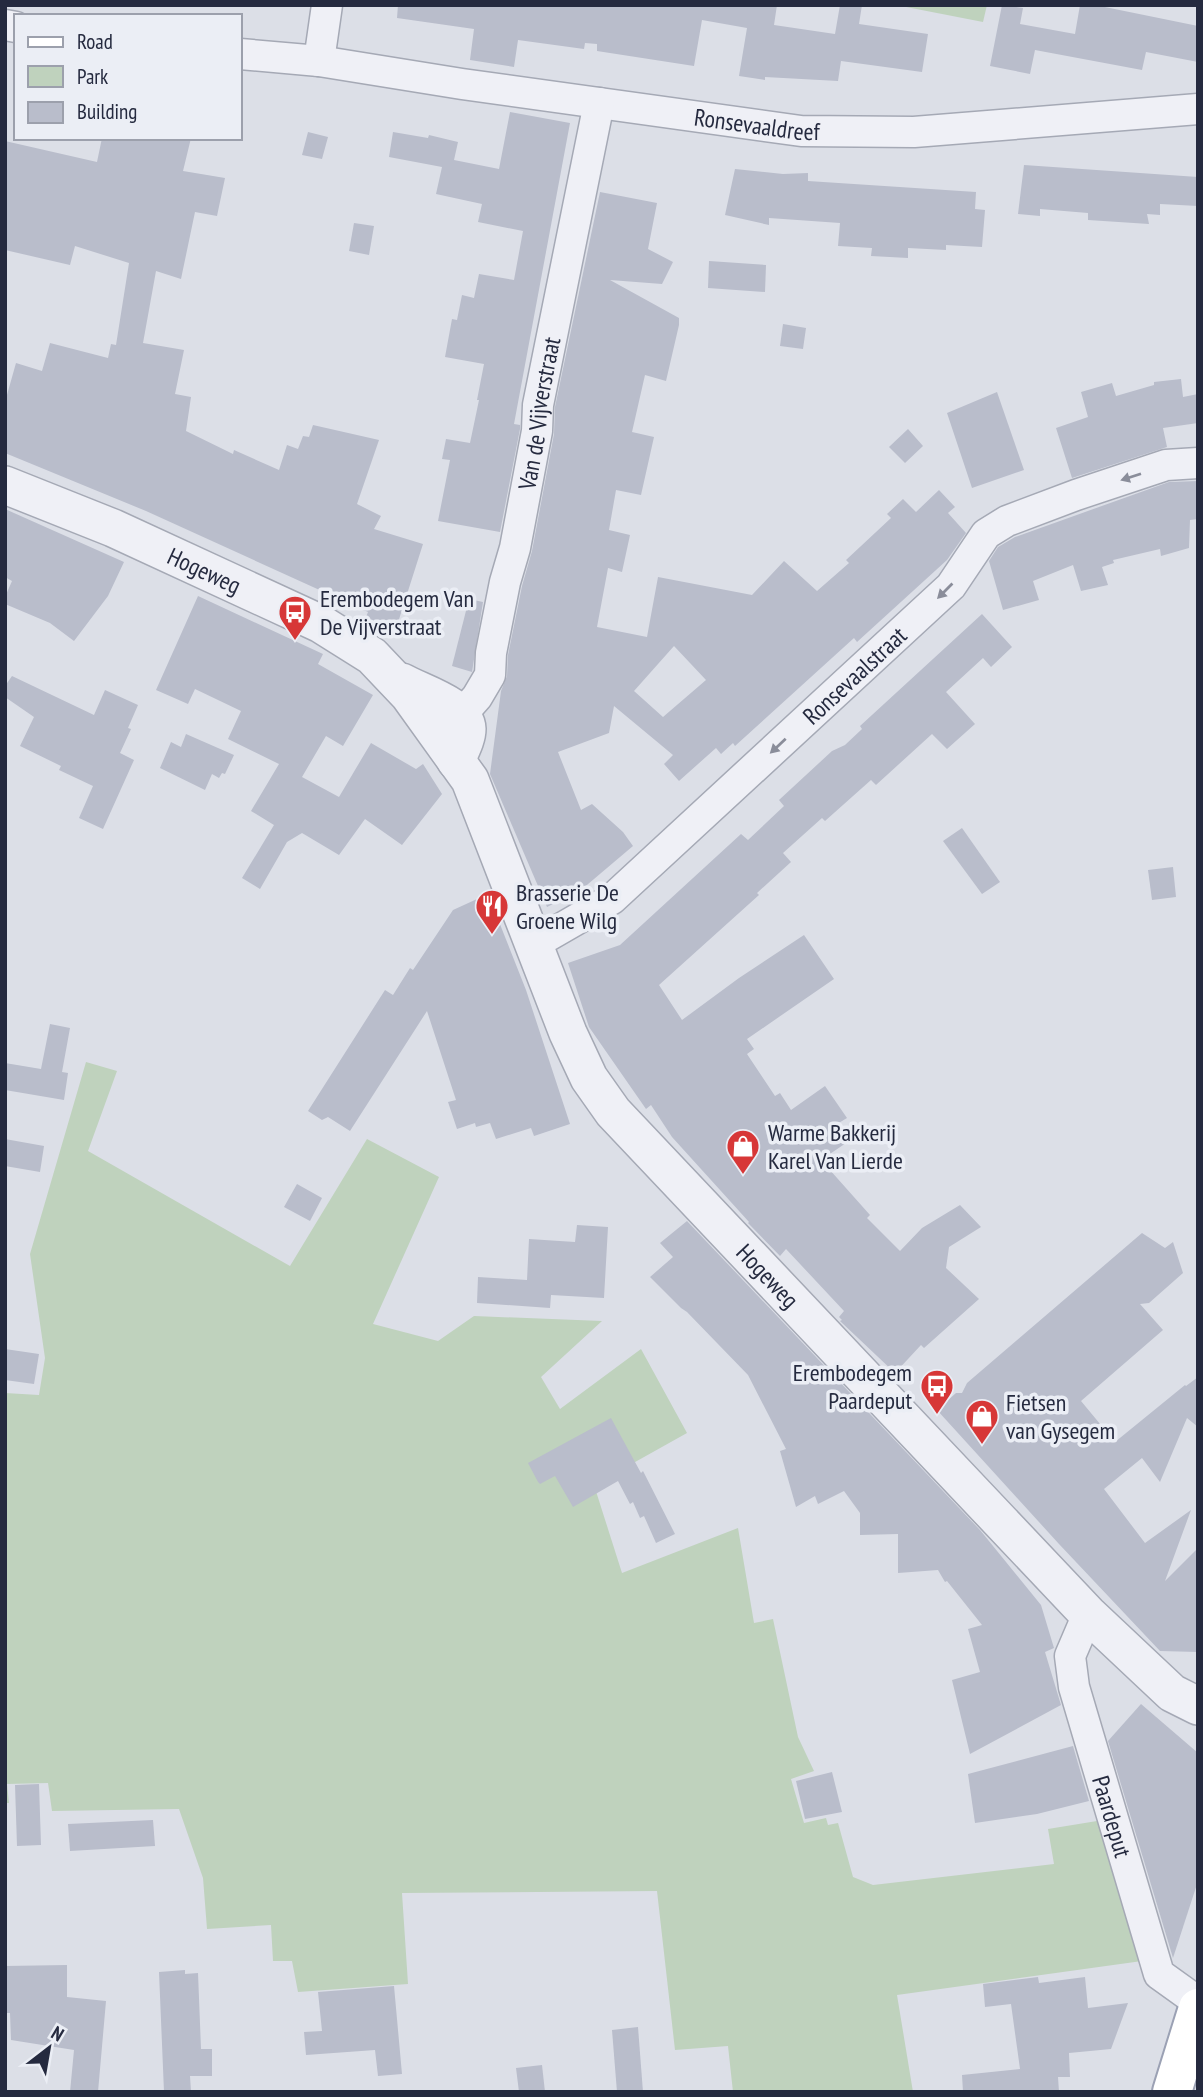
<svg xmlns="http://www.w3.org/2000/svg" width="1203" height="2097" viewBox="0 0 1203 2097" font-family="'PT Sans Narrow',sans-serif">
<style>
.green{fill:#bfd2bd}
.building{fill:#b9bdcb;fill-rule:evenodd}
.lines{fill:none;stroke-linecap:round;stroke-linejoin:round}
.minor-casing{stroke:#a5a9b5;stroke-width:33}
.tertiary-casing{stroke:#a5a9b5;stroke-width:40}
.primary-casing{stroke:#9ba1b4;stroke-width:42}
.minor{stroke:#eff0f6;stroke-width:30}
.tertiary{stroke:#eff0f6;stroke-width:37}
.primary{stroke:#fff;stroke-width:38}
.oneway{fill:#8a8d9a}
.labels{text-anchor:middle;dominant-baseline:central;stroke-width:7;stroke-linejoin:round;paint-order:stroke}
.street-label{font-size:24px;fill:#252a3f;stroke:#ebeef5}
.poi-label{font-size:24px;fill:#252a3f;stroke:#ebeef5;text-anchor:start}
</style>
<rect width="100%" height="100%" fill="#dcdfe7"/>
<g class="green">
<path d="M 896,5 L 987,5 L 983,22 Z"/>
<path d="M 86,1062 L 117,1071 L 88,1151 L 290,1266 L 367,1139 L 439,1177 L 373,1324 L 438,1341 L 474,1316 L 602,1321 L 541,1377 L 560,1409 L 641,1349 L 687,1433 L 594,1485 L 622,1573 L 738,1528 L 754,1623 L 773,1619 L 798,1737 L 814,1771 L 791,1779 L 804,1823 L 826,1818 L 828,1825 L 838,1823 L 853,1877 L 873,1885 L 1054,1864 L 1048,1829 L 1097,1821 L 1142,1961 L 897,1995 L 913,2092 L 733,2092 L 728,2046 L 675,2050 L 657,1891 L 402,1893 L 408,1984 L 298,1992 L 292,1961 L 273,1961 L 271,1925 L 207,1929 L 203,1878 L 179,1809 L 52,1811 L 48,1783 L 7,1784 L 9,1803 L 5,1803 L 5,1393 L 39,1395 L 45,1358 L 30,1254 Z"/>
</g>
<g class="building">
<path d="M 398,5 L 777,5 L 774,25 L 835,34 L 840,5 L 862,5 L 859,24 L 928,34 L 922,72 L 841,61 L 838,81 L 765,77 L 765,80 L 739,76 L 747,28 L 702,20 L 694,66 L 597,51 L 597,44 L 585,43 L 584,49 L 518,40 L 514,67 L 470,60 L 474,29 L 397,18 Z"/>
<path d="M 1002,5 L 1023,8 L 1020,24 L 1075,34 L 1080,5 L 1095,5 L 1198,26 L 1198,62 L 1146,52 L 1142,70 L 1035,50 L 1030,74 L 990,66 Z"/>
<path d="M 510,112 L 570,123 L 514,424 L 520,425 L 520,429 L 500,532 L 438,521 L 450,460 L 442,459 L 446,439 L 470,443 L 479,400 L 477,400 L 484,364 L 445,357 L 452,319 L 457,320 L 462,295 L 474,298 L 479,274 L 514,280 L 523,231 L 478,222 L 482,204 L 436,194 L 442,167 L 389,157 L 393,132 L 428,138 L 429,135 L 458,142 L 454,160 L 499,169 Z"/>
<path d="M 308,132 L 328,137 L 322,159 L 302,155 Z"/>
<path d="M 102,138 L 191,138 L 183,171 L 225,178 L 217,216 L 195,212 L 181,279 L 156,271 L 143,343 L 184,350 L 175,394 L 191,397 L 186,431 L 233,454 L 234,450 L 279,470 L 287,445 L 298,449 L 303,436 L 309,437 L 313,425 L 379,440 L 357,504 L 381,516 L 374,529 L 423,544 L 394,635 L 366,617 L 368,612 L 146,511 L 5,453 L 5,402 L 16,363 L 42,371 L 50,343 L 108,358 L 111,344 L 116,345 L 129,263 L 75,246 L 70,265 L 5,250 L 5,141 L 97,162 Z"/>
<path d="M 1024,165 L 1198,177 L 1198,206 L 1160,204 L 1160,215 L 1147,214 L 1149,224 L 1088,220 L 1088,213 L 1040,209 L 1040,216 L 1018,214 Z"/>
<path d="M 735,169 L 783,174 L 808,173 L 808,181 L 976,192 L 975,209 L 985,210 L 982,247 L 946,245 L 946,250 L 908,248 L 908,258 L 871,256 L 872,248 L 838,246 L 840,223 L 769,218 L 769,225 L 725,215 Z"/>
<path d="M 600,192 L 657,203 L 648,249 L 673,262 L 662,284 L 610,280 L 679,318 L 679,325 L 666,381 L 645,375 L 632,432 L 654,437 L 641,495 L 616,490 L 609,530 L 630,535 L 622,572 L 608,568 L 597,627 L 647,637 L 658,577 L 752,595 L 784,561 L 817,591 L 849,563 L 846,560 L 891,518 L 887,514 L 903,499 L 916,512 L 939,490 L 955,507 L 948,513 L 966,533 L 947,560 L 857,642 L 854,638 L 735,746 L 733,743 L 721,754 L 716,748 L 679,781 L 664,764 L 673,755 L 614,706 L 609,733 L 558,752 L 581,810 L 592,804 L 623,832 L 633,846 L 581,890 L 547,907 L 490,774 L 501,691 L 507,676 L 508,655 L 522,586 L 532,551 L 554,434 L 555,407 ZM 674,646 L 706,680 L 663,717 L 634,691 Z"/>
<path d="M 354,223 L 374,226 L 369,255 L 349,251 Z"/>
<path d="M 709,261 L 766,265 L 765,292 L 708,288 Z"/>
<path d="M 783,324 L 806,328 L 803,349 L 780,346 Z"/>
<path d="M 1181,379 L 1183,397 L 1198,394 L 1198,423 L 1163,428 L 1167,447 L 1072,478 L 1056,428 L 1088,417 L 1081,392 L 1112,383 L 1116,396 L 1154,385 L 1154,382 Z"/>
<path d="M 997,392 L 1024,470 L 972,488 L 947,413 Z"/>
<path d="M 908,429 L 923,446 L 905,463 L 889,447 Z"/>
<path d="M 1198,481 L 1198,519 L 1190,520 L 1189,548 L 1161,556 L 1160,549 L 1113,560 L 1114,563 L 1102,567 L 1108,585 L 1081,591 L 1073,565 L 1033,581 L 1039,600 L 1003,610 L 989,561 L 998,547 L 1015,537 L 1169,482 Z"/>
<path d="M 5,509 L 124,562 L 108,596 L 74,641 L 50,623 L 5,604 L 5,597 L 12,581 L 5,577 Z"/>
<path d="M 198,596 L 323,654 L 318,664 L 373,695 L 343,746 L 326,736 L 302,777 L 339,797 L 371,743 L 416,769 L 423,764 L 442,794 L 402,845 L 365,819 L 339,855 L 302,833 L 287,842 L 260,889 L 242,878 L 274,825 L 251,811 L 279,764 L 228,739 L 241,711 L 195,689 L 188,704 L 156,690 Z"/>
<path d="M 469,599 L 483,602 L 472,672 L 452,666 Z"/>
<path d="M 982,614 L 1012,647 L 991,667 L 983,658 L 946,692 L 975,724 L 947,749 L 932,734 L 876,785 L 871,780 L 825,821 L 822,818 L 783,853 L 791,862 L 757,893 L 759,895 L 659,985 L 682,1020 L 739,978 L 804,935 L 834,979 L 747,1039 L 754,1049 L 747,1054 L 775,1096 L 780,1093 L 791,1110 L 825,1086 L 847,1118 L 837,1124 L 849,1141 L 821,1160 L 870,1215 L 867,1218 L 900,1251 L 922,1228 L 960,1205 L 981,1227 L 949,1247 L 946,1268 L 979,1299 L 924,1348 L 921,1345 L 895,1373 L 840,1321 L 842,1320 L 839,1317 L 844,1311 L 786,1249 L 780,1256 L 748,1223 L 749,1222 L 672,1137 L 651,1105 L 646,1109 L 589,1027 L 568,963 L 620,945 L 741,834 L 748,840 L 784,806 L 779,800 L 832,751 L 845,745 L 862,729 L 860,726 Z"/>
<path d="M 12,676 L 94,715 L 105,690 L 138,705 L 128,728 L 131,729 L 120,753 L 134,760 L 103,829 L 79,818 L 93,786 L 59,770 L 61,766 L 20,746 L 34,717 L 5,697 L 5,686 Z"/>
<path d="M 186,734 L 234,755 L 225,774 L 222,773 L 219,778 L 212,774 L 205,790 L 160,768 L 171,742 L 181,747 Z"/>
<path d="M 962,828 L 1000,882 L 982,894 L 943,841 Z"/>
<path d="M 1173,867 L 1176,897 L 1152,900 L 1148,870 Z"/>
<path d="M 488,894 L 526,990 L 570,1124 L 534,1136 L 531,1128 L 496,1139 L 490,1123 L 476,1127 L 475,1123 L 457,1129 L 448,1102 L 456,1100 L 427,1011 L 350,1131 L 328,1117 L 322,1120 L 308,1111 L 385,990 L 393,995 L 410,968 L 413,970 L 453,910 Z"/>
<path d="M 50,1024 L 70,1028 L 62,1072 L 68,1073 L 64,1100 L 5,1090 L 5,1063 L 41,1069 Z"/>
<path d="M 5,1139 L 44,1146 L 40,1172 L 5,1166 Z"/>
<path d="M 297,1184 L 322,1198 L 310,1221 L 284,1207 Z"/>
<path d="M 687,1221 L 980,1530 L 1041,1605 L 1054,1648 L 1045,1652 L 1061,1705 L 970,1754 L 952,1680 L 980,1672 L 968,1629 L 982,1625 L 947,1581 L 945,1582 L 938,1570 L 898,1573 L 898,1534 L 860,1535 L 860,1513 L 844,1491 L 818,1504 L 815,1496 L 796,1507 L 780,1451 L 786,1449 L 748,1375 L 687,1312 L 681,1308 L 650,1277 L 673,1257 L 660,1243 Z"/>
<path d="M 577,1225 L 608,1227 L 604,1298 L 551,1295 L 550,1308 L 477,1303 L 478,1277 L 527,1280 L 529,1239 L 575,1242 Z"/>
<path d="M 1142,1233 L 1165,1248 L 1173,1242 L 1183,1273 L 1149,1303 L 1140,1304 L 1163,1330 L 1081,1401 L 1115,1442 L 1185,1385 L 1186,1386 L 1198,1377 L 1198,1427 L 1187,1418 L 1160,1482 L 1142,1458 L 1104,1489 L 1145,1543 L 1191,1510 L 1165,1581 L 1198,1548 L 1198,1652 L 1160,1651 L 1059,1544 L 937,1410 L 956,1393 L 962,1393 L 967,1383 Z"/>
<path d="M 5,1349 L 39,1354 L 34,1384 L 5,1380 Z"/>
<path d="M 611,1418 L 641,1473 L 643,1471 L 675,1534 L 656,1543 L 644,1516 L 640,1518 L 633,1502 L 630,1504 L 618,1481 L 573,1507 L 555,1476 L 540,1484 L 538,1482 L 528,1463 Z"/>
<path d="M 1141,1704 L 1198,1753 L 1198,1881 L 1173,1958 L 1108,1741 Z"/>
<path d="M 1073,1746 L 1089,1801 L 1037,1814 L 975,1823 L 968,1774 Z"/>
<path d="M 832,1772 L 842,1812 L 805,1819 L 796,1781 Z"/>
<path d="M 39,1784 L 41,1845 L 17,1846 L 15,1785 Z"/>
<path d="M 153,1820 L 155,1846 L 70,1851 L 68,1824 Z"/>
<path d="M 67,1965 L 67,1997 L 106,2001 L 98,2092 L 70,2092 L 74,2050 L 11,2040 L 10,2013 L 5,2013 L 5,1966 Z"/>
<path d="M 185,1970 L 185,1974 L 198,1973 L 201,2049 L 212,2049 L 212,2076 L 190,2076 L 191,2092 L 164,2092 L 159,1972 Z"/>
<path d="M 1038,1977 L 1039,1983 L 1085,1977 L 1088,2008 L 1128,2003 L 1111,2049 L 1069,2053 L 1070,2077 L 1058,2077 L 1059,2092 L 963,2092 L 962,2075 L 1020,2069 L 1011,2004 L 985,2007 L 983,1984 Z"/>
<path d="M 394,1986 L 402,2074 L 378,2076 L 375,2050 L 306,2055 L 304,2032 L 322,2031 L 318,1992 Z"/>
<path d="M 638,2027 L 643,2092 L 617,2092 L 612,2030 Z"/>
<path d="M 542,2065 L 545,2092 L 519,2092 L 516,2068 Z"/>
</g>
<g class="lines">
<defs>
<g id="minor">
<path d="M 5,25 L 16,27"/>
<path id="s1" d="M 240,54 L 319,61 L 462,84 L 801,131 L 914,132 L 1198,109"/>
<path d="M 319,61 L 327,5"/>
<path id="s2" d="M 462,714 L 477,697 L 490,675 L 491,653 L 505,582 L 515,548 L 537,431 L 538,405 L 599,103"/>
<path id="s3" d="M 534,944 L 612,899 L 951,586 L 986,534 L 1007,521 L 1076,495 L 1166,465 L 1198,463"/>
<path id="s4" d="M 1088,1614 L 1070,1656 L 1074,1687 L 1159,1974 L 1198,2002"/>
</g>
<g id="tertiary">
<path id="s5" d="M 5,485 L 113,528 L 321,624 L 372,656 L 409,695 L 470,780 L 568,1033 L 589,1078 L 613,1112 L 1088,1614 L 1172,1693 L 1198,1706"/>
<path d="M 402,682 C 421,693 466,705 467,729 C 467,739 460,751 456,761"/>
</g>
<path id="primary" d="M 1172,2092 L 1198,2008"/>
</defs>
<use href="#minor" class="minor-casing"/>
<use href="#tertiary" class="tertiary-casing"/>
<use href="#primary" class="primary-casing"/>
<use href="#minor" class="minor"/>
<use href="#tertiary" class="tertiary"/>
<use href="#primary" class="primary"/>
</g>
<defs><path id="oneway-solid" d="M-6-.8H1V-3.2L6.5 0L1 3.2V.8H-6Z" transform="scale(1.75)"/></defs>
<g class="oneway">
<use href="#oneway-solid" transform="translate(1131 477) rotate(162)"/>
<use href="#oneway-solid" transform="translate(945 591) rotate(135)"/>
<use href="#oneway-solid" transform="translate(778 746) rotate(137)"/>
</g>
<defs>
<symbol id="bus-pin" viewBox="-11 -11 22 30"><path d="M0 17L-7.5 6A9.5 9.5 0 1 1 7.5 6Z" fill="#d73737" stroke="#ebeef5"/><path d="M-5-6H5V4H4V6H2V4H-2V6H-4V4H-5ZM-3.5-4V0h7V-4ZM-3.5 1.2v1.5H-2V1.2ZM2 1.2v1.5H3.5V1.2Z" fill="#fff"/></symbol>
<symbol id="restaurant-pin" viewBox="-11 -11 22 30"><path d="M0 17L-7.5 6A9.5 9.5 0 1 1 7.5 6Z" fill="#d73737" stroke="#ebeef5"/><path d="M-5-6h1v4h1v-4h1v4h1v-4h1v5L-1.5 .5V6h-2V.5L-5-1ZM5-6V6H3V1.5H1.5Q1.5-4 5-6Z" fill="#fff"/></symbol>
<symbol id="shop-pin" viewBox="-11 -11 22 30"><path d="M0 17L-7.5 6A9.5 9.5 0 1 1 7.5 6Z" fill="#d73737" stroke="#ebeef5"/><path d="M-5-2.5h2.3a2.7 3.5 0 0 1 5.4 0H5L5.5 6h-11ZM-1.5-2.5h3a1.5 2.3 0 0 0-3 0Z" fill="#fff"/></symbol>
</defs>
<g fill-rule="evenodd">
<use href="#bus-pin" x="276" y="593" width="38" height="52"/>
<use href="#restaurant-pin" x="473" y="887" width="38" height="52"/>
<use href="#shop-pin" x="724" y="1127" width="38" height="52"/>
<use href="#bus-pin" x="918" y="1367" width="38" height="52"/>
<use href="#shop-pin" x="963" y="1397" width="38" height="52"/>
</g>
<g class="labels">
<g class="street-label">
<text stroke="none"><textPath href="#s1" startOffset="522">Ronsevaaldreef</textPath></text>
<text stroke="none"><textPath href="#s2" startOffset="315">Van de Vijverstraat</textPath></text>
<text stroke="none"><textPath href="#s5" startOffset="217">Hogeweg</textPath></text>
<text stroke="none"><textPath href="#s3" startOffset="420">Ronsevaalstraat</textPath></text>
<text stroke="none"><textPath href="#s5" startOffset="1152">Hogeweg</textPath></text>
<text stroke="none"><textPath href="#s4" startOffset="212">Paardeput</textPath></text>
</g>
<g class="poi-label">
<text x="320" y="598">Erembodegem Van<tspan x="320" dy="28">De Vijverstraat</tspan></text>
<text x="516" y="892">Brasserie De<tspan x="516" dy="28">Groene Wilg</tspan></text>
<text x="768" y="1132">Warme Bakkerij<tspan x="768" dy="28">Karel Van Lierde</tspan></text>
<text x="912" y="1372" text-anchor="end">Erembodegem<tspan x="912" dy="28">Paardeput</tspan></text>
<text x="1006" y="1402">Fietsen<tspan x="1006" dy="28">van Gysegem</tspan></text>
</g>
</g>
<rect width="1203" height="2097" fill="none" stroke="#252a3f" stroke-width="14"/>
<rect x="14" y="14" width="228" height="126" fill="#ebeef5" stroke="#9ca0ac" stroke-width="2"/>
<rect x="28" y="37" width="35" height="10" fill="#ffffff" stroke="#9ca0ac" stroke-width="2"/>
<text x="77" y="49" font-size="21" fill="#252a3f">Road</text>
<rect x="28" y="66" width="35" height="21" fill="#bfd2bd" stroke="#9ca0ac" stroke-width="2"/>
<text x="77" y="84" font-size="21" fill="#252a3f">Park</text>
<rect x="28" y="102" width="35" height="21" fill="#b9bdcb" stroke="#9ca0ac" stroke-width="2"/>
<text x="77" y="119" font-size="21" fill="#252a3f">Building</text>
<g transform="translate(49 2048) rotate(31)" stroke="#ebeef5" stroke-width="5" paint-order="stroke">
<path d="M0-5L12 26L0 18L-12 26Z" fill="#252a3f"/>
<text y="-10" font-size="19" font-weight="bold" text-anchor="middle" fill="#252a3f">N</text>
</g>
</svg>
